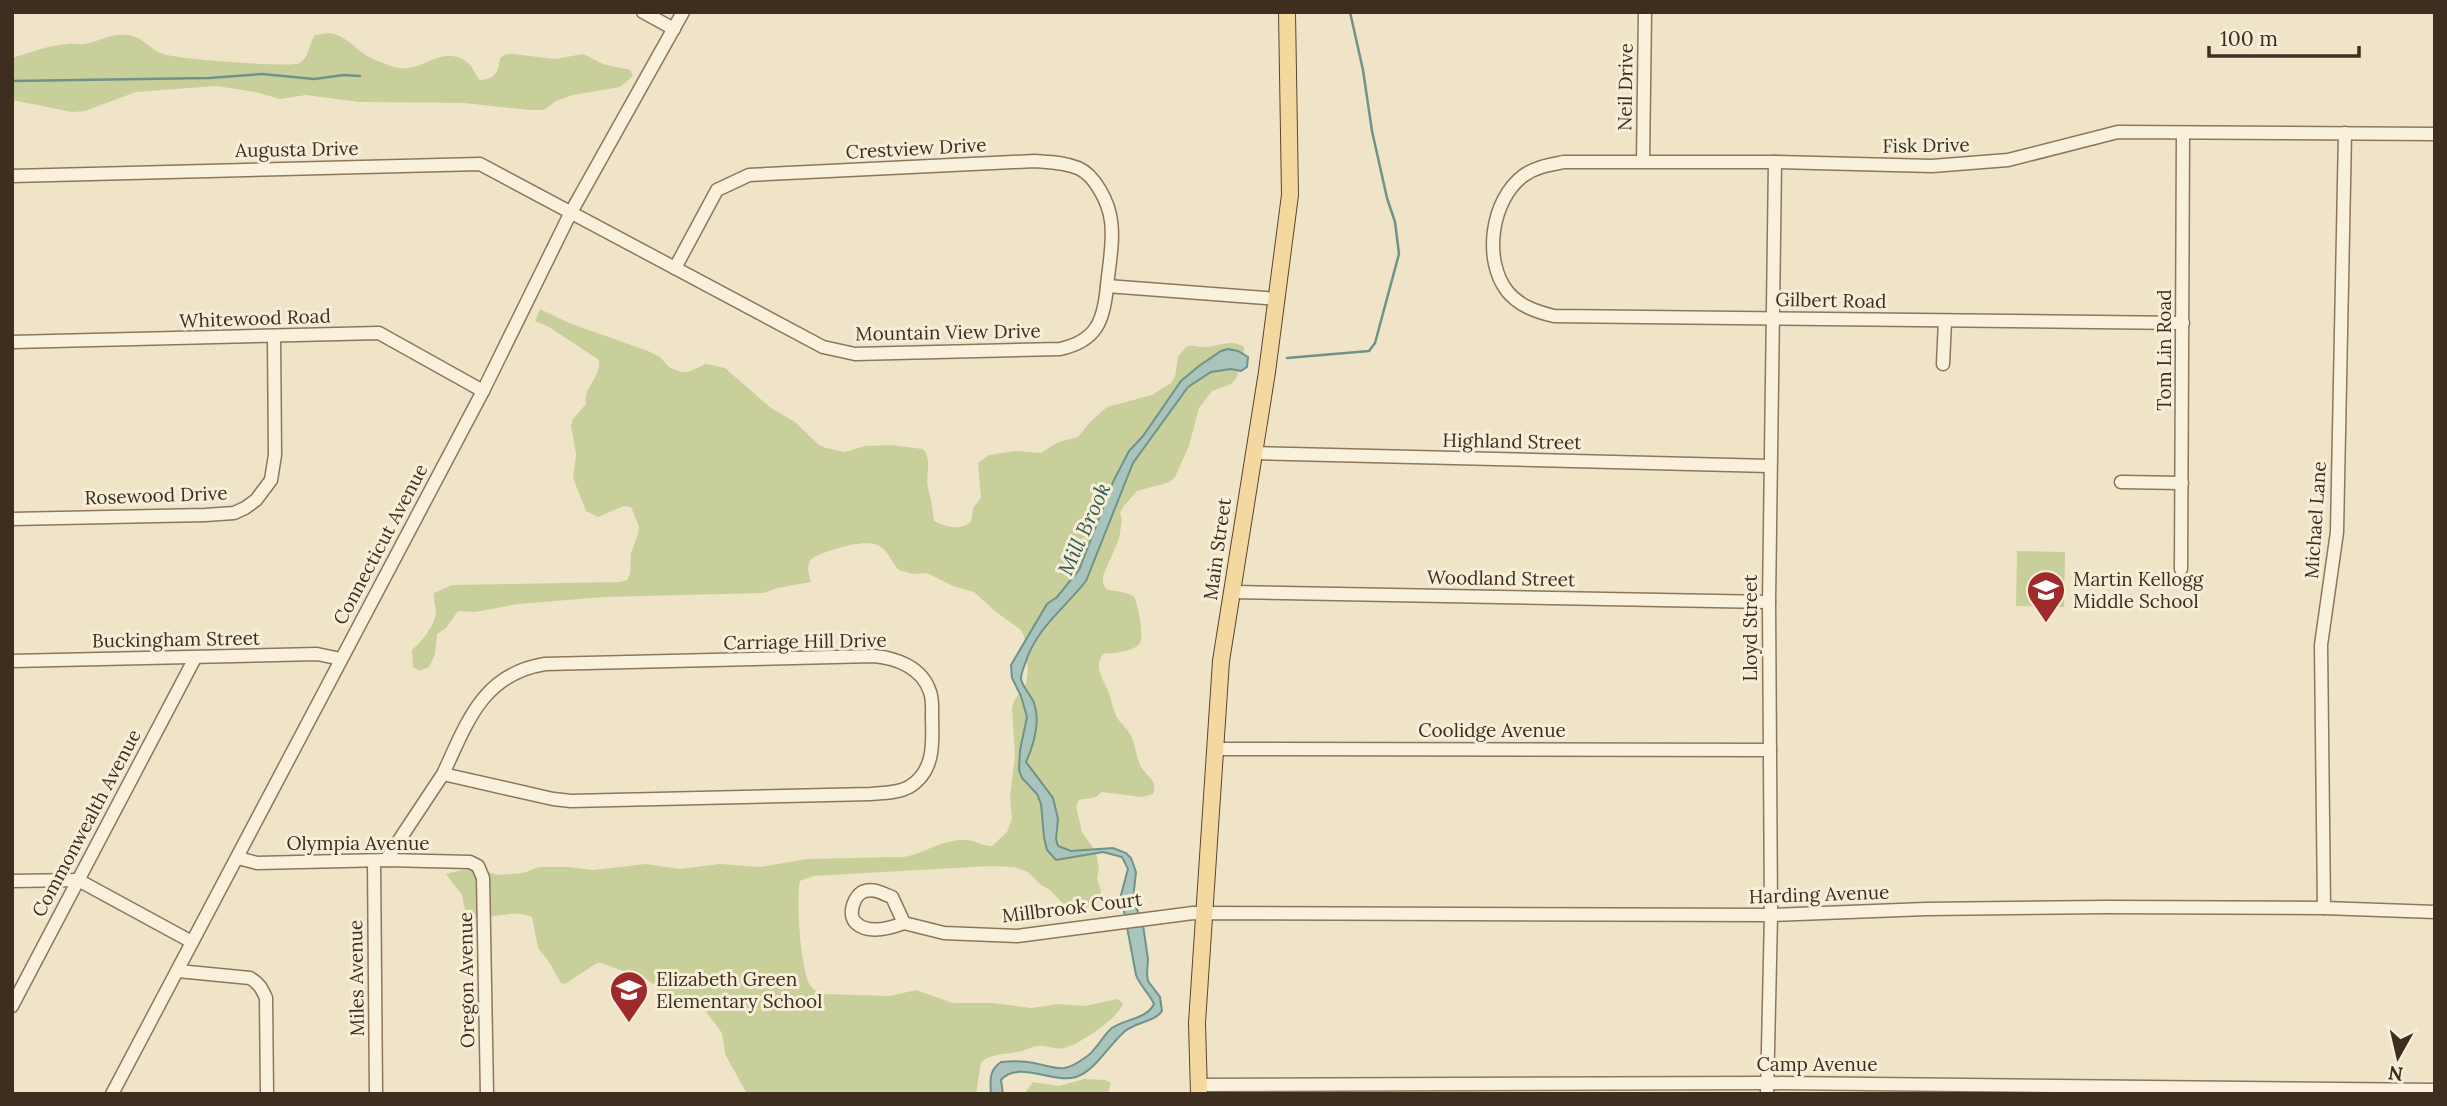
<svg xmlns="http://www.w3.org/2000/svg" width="2447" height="1106" viewBox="0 0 2447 1106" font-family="Lora,serif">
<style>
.green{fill:#c9cf9b}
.water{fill:#a9c4bc;stroke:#6f938a;stroke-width:2}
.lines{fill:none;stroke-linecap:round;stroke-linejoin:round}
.stream{stroke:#6f938a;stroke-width:2.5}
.minor-casing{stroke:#8d765c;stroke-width:15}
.major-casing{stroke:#5b4430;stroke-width:18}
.minor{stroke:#faf1dc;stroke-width:12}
.major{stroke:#f3d9a0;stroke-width:16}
.labels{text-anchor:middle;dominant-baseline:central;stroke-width:6;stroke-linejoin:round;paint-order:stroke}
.street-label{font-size:19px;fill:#3d2e20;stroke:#f7eed8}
.poi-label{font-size:19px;fill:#3d2e20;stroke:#f7eed8;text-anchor:start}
.water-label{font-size:21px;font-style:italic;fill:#2f5d5a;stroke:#f7eed8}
</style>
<rect width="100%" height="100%" fill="#f0e4c8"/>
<g class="green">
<path d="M 329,33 C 347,35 356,51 371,58 C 377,61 384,63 391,66 C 421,78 440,41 468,63 C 474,68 475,75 480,80 C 496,79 498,72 500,58 L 506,54 L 514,54 L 555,59 L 583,54 L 603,64 L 630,70 L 633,76 L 620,87 L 573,95 L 556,101 L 544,110 L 530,110 L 464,103 L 359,102 L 306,95 L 280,99 L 255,92 L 216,86 L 136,92 L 85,111 L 72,112 L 12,100 L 12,58 C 31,52 49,45 69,44 C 74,43 80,45 85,44 C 100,41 110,33 126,35 C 143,36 149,49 163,54 C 176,59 293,68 300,63 C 310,56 308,44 315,35 Z"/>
<path d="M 540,309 L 569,323 L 648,351 L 660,357 L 669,367 L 681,372 L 688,372 L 706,364 L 725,368 L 771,408 L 795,422 L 819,445 L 826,448 L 845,452 L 865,446 L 891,445 L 923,449 C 933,461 925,474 928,488 C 931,499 933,509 934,521 C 947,527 959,531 971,522 L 973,508 L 981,498 L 978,463 L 989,455 L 1015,451 L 1041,453 L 1058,442 L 1078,437 L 1091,421 L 1107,407 L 1152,395 L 1171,383 L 1175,377 L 1178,356 L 1187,346 C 1193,345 1198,347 1204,347 C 1219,347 1230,338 1244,347 L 1244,353 L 1236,379 L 1231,384 L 1212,391 L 1199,408 L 1189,446 L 1175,477 L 1170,482 L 1137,491 L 1123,507 L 1120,513 L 1122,520 L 1119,539 L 1103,576 L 1103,583 L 1106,589 C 1114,591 1126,592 1133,596 C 1138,599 1144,639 1140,643 C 1134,652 1113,653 1103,654 C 1093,668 1104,680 1109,693 C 1112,701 1113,711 1118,719 C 1122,725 1128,729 1131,736 C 1136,746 1136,757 1141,767 C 1148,777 1158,781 1153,794 L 1142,797 L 1101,792 L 1096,797 L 1079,800 L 1076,806 L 1082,832 L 1096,852 L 1099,869 L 1097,878 L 1101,891 L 1100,897 L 1091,903 L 1084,911 L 1070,911 L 1050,890 L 1041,885 L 1028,872 L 1014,867 L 989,866 L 813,876 L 800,881 C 796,902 800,967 810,985 C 813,990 818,992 824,994 L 890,996 L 916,990 L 953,1003 L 992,1003 L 1031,1008 L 1058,1004 L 1085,1006 L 1117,999 L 1123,1003 C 1119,1018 1079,1045 1064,1048 C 1056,1050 1051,1046 1043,1046 C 1035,1045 1029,1049 1022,1051 C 1008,1055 994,1052 981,1062 L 976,1094 L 747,1094 L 725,1054 L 722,1033 L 704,1009 L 670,998 L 648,980 L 601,963 L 597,963 L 565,984 L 561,983 L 547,959 L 538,948 L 532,917 C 510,907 482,924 466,915 L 462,895 L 446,874 L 472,868 L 499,875 L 523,873 L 539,867 L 568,867 L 593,870 L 646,864 L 679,869 L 720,864 L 760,867 L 807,859 L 890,857 C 917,860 933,842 960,840 C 972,838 981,846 992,846 L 1007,832 L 1012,819 L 1010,798 L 1015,756 L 1012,708 L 1014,701 L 1026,684 L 1028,670 L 1024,636 L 1021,630 L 996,612 L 974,592 L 953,586 L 927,573 L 913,574 L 899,570 C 892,564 890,554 882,548 C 868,536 830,550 814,557 L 809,562 L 808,569 L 811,582 L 777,588 L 764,593 L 604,597 L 518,604 L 475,612 L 458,611 L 446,628 L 437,634 L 435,655 L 429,667 L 419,671 L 413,667 L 412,650 C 422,641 436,625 436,610 C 435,604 433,599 434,593 L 452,585 L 620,582 L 627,580 L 630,574 L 631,553 L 638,534 L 639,527 L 631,507 L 624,506 L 598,517 L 586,511 L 573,478 L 576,454 L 571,426 L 573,419 L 586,404 C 583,387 601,378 599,360 L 549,327 L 535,321 Z"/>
<path d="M 2017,551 L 2065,552 L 2064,607 L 2016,606 Z"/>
<path d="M 1084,1079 L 1105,1080 L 1111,1083 L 1108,1094 L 1024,1094 L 1033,1082 L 1059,1086 Z"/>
</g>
<path class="water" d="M 1228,349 L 1238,351 L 1248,357 L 1247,367 L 1241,371 L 1231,369 L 1211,372 L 1188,387 L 1133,463 L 1086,581 C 1064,609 1036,628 1025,664 C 1023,669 1021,674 1021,679 C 1023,688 1031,695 1034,703 C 1041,722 1034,744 1026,762 L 1053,798 L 1058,819 L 1056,839 L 1058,846 L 1071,851 L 1113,848 L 1126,853 L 1131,858 L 1136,872 L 1133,899 L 1143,925 L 1148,959 L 1147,974 L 1148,981 L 1160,997 L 1162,1011 C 1155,1022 1135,1022 1124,1032 C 1109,1045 1095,1071 1076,1077 C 1053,1084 1018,1060 1001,1080 L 1003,1094 L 991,1094 C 990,1080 989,1070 1001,1062 C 1012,1061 1024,1061 1034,1063 C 1059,1068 1063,1074 1086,1057 C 1097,1050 1102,1036 1112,1028 C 1125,1019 1147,1019 1154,1004 C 1149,993 1140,986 1136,975 L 1121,895 L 1128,869 L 1122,857 L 1103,852 L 1056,860 L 1047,850 L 1044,837 L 1041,804 L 1037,794 L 1022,778 L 1019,770 L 1020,750 L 1027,717 L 1021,696 L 1012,678 L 1011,665 L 1047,604 L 1057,597 L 1079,570 L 1113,482 L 1129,451 L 1143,436 L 1181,381 L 1199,366 L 1221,351 Z"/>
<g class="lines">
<g class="stream">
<path d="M 12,81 L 209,78 L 262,74 L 314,79 L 344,75 L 360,76"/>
<path d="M 1287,358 L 1369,351 L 1375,343 L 1399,254 L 1395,222 L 1387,198 L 1372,131 L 1363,70 L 1350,12"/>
</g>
<defs>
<g id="minor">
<path d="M 643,12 L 674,29"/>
<path d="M 1643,161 L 1645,12"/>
<path d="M 12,176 L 480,164 L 823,347 L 855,354 L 1060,349 C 1097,341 1104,320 1107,286 L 1278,299"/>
<path d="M 675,268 L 717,190 L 749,175 L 1035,161 C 1049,162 1064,162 1078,168 C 1095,175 1109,203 1111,221 C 1114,241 1109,265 1107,286"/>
<path d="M 2183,323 L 1554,316 C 1537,312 1519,306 1507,291 C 1483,260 1491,200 1523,176 C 1535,167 1549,165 1564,162 L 1775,162 L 1932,166 L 2008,160 L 2118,132 L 2435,134"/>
<path d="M 12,342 L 379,333 L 483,391"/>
<path d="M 1943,364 L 1945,321"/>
<path d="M 1253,453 L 1770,466"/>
<path d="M 2121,482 L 2182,483"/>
<path d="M 12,519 L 205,515 L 234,513 L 245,508 L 256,500 L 271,480 L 275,455 L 274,337"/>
<path d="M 2181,569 L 2183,133"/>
<path d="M 1232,592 L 1769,602"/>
<path d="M 12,661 L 317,654 L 341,659"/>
<path d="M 1214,749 L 1770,750"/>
<path d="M 238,858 L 257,863 L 386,860 L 470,862 L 478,866 L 483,878 L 487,1094"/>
<path d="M 386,860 L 443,774 L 553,799 L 571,801 L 871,794 C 883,793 898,793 909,787 C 934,772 933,745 932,719 C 932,711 933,700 930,692 C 922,667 896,658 874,656 L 545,664 C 482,674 467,723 443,774"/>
<path d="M 374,861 L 376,1094"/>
<path d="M 12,881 L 78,880 L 192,942"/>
<path d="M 2324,908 L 2321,645 L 2337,532 L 2345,133"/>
<path d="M 904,923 C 891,928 869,935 856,923 C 847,915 854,894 865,891 C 875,888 883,894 892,897 L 904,923 L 944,933 L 1017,936 L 1193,913 L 1771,915 L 1926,909 L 2106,907 L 2324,908 L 2435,912"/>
<path d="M 178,971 L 250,978 C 259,983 262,989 266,998 L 267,1094"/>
<path d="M 12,1006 L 195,658"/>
<path d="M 1198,1085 L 1767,1083 L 2435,1090"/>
<path d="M 112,1094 L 483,391 L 570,214 L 683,12"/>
<path d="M 1767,1094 L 1771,915 L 1769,602 L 1775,162"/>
</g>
<path id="major" d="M 1199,1094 L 1197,1023 L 1221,661 L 1267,372 L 1290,195 L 1287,12"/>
</defs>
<use href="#minor" class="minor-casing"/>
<use href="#major" class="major-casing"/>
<use href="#minor" class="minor"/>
<use href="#major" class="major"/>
</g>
<defs>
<symbol id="school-pin" viewBox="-11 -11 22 30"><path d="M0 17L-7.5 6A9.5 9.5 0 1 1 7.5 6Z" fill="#9e2a2b" stroke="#f7eed8"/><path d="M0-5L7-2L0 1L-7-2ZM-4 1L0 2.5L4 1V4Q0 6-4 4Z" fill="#fff"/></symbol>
</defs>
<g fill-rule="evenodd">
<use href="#school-pin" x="2024" y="568" width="44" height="60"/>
<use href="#school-pin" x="607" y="968" width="44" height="60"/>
</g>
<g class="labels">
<g class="street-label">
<text transform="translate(1625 87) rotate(-89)">Neil Drive</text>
<text transform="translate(1926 145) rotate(-1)">Fisk Drive</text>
<text transform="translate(916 148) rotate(-3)">Crestview Drive</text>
<text transform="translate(297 149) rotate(-1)">Augusta Drive</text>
<text transform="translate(1831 300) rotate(1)">Gilbert Road</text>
<text transform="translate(255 318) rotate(-2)">Whitewood Road</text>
<text transform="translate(948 332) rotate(-1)">Mountain View Drive</text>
<text transform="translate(2164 350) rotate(-90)">Tom Lin Road</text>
<text transform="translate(1512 441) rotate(1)">Highland Street</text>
<text transform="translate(156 495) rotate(-2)">Rosewood Drive</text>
<text transform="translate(2315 520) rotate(-86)">Michael Lane</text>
<text transform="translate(380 544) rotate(-62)">Connecticut Avenue</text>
<text transform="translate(1217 549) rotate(-82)">Main Street</text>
<text transform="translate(1501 578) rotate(1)">Woodland Street</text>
<text transform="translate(1750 628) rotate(-90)">Lloyd Street</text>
<text transform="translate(176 639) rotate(-1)">Buckingham Street</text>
<text transform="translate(805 641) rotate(-1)">Carriage Hill Drive</text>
<text x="1492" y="730">Coolidge Avenue</text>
<text transform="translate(86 823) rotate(-62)">Commonwealth Avenue</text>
<text x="358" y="843">Olympia Avenue</text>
<text transform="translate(1819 894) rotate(-2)">Harding Avenue</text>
<text transform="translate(1072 907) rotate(-7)">Millbrook Court</text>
<text transform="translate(356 978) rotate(-91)">Miles Avenue</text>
<text transform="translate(466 980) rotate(-91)">Oregon Avenue</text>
<text x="1817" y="1064">Camp Avenue</text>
</g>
<g class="poi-label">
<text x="2073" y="579">Martin Kellogg<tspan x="2073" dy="22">Middle School</tspan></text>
<text x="656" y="979">Elizabeth Green<tspan x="656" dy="22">Elementary School</tspan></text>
</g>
<g class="water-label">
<text transform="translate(1084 529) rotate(-66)">Mill Brook</text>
</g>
</g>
<rect width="2447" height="1106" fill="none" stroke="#3d2e20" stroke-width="28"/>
<g transform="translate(2398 1057) rotate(188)" stroke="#f7eed8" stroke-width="5" paint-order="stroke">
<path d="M0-5L12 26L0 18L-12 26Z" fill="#3d2e20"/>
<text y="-10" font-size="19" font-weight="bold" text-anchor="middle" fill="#3d2e20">N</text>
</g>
<path d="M2209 46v10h150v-10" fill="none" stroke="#3d2e20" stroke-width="3.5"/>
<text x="2220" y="46" font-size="21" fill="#3d2e20" stroke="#f7eed8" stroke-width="5" paint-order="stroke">100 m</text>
</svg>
